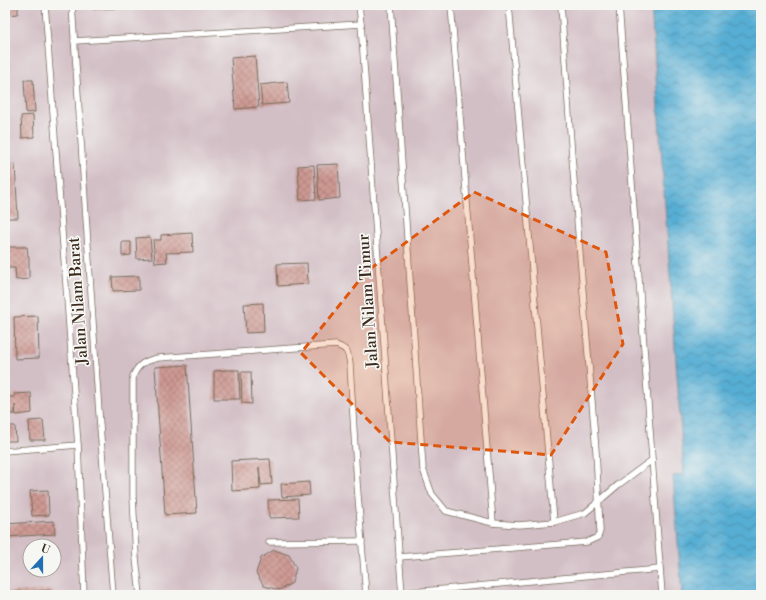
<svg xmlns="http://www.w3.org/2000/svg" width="766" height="600" viewBox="0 0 766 600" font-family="'Libre Bodoni',serif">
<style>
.industrial{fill:#d2bec5;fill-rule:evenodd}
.water{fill:url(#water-waves);stroke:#496c79}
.building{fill:url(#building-cross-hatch)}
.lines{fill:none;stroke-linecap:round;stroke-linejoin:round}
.lane-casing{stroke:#796d5d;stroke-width:7}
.lane{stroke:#fff;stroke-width:5.5}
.marked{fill:#df570d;fill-opacity:0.2;stroke:#df570d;stroke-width:3;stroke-dasharray:8 5;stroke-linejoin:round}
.labels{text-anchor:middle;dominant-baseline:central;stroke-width:3.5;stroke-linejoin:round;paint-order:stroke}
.street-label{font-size:16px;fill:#3b2a1e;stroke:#f6f6f2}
</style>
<defs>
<pattern id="water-waves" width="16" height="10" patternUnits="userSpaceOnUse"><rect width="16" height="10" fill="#57aed4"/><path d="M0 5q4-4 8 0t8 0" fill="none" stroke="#498eab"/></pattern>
<pattern id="building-cross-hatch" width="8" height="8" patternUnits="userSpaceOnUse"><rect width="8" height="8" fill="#ce9993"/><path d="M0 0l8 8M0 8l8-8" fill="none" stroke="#a87d77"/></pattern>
</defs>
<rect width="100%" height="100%" fill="#f6f6f2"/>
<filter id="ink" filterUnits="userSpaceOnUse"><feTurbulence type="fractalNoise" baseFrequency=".025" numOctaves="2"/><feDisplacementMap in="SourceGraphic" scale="8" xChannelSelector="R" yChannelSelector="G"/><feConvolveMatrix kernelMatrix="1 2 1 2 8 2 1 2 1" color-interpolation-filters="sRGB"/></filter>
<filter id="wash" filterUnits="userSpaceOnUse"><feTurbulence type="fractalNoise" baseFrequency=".012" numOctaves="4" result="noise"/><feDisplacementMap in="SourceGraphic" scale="16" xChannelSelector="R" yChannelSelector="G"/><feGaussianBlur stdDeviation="0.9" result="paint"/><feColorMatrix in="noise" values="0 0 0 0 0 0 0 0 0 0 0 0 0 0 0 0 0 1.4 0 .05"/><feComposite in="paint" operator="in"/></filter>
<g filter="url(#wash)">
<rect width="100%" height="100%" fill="#ede9d1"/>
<path class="industrial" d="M 5,5 L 651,5 L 684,475 L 673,476 L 682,595 L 5,595 ZM 30,546 L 54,546 L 54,570 L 30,570 Z"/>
<path class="water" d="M 651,5 L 761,5 L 761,595 L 682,595 L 673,476 L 684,474 Z"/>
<g id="blocks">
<g class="building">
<path d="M 5,5 L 18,5 L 18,14 L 5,15 Z"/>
<path d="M 93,5 L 121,5 L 122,8 L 93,9 Z"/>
<path d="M 255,56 L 259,107 L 235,109 L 231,58 Z"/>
<path d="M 24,80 L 33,80 L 35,112 L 26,113 Z"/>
<path d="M 287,82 L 289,103 L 262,105 L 260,85 Z"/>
<path d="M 33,115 L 34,137 L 22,138 L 21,116 Z"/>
<path d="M 15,164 L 18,218 L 5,218 L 5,165 Z"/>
<path d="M 338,164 L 340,198 L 319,200 L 317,165 Z"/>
<path d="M 314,165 L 316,199 L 300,200 L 298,166 Z"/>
<path d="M 192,233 L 193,252 L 166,253 L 167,262 L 155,263 L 153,240 L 161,240 L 161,235 Z"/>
<path d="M 150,237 L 152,258 L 137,259 L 136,238 Z"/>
<path d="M 122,242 L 131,242 L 131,255 L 122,256 Z"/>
<path d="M 5,247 L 27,247 L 28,256 L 29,256 L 29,279 L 16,280 L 15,268 L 5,268 Z"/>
<path d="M 307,263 L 308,284 L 278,286 L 277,264 Z"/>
<path d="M 139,276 L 139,290 L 113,291 L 112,277 Z"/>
<path d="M 263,303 L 264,332 L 246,333 L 244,304 Z"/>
<path d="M 38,316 L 39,358 L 15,359 L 14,317 Z"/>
<path d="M 187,365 L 197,513 L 165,515 L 155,367 Z"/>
<path d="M 226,370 L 239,370 L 240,399 L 214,399 L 214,371 Z"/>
<path d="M 241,372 L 251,372 L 252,404 L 242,403 Z"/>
<path d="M 31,393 L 32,413 L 16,415 L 15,405 L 15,414 L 9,414 L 9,420 L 5,421 L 5,395 L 8,395 L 8,397 L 15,397 L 14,394 Z"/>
<path d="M 43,420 L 45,440 L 30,440 L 29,421 Z"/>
<path d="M 5,426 L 15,426 L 16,441 L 5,441 Z"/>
<path d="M 270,459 L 272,484 L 261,485 L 259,467 L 260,489 L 232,491 L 231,461 Z"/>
<path d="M 309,482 L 310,495 L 282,497 L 281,484 Z"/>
<path d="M 48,490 L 49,515 L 32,516 L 30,491 Z"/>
<path d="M 298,499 L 299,517 L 269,518 L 268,500 Z"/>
<path d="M 54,521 L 55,534 L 5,537 L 5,524 Z"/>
<path d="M 274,550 L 289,555 L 296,568 L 292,583 L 279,590 L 264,586 L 256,573 L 261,558 Z"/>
<path d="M 53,590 L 53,595 L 5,595 L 5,592 Z"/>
</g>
</g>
</g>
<g filter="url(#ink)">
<use href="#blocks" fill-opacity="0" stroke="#796d5d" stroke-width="1"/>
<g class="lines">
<defs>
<g id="lane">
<path d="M 45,5 L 78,445 L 84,595"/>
<path d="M 72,5 L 99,413 L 113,595"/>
<path d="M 359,5 L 361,24 L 402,595"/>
<path d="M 391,5 L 423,469 L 432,494 L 446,511 L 493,523 L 519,525 L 554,522 L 585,513 L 618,485 L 652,460"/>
<path d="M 451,5 L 493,523"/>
<path d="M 509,5 L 554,522"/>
<path d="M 619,5 L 662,595"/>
<path d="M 74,41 L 361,24"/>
<path d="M 5,451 L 78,445"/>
<path d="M 269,542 L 362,541"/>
<path d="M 399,557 L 587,542 L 598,537 L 600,531 L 596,451 L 572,157 L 561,5"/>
<path d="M 402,593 L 660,569"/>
<path d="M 140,595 L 136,558 L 133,496 L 133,376 C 139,363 145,361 158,358 L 336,345 C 348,349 348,353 350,364 L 357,483 L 366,595"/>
</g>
</defs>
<use href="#lane" class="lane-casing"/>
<use href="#lane" class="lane"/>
</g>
</g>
<path class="marked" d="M 474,192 L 606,252 L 623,344 L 551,455 L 390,442 L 301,353 L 366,272 Z"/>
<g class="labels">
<g class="street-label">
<text transform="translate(78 301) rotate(-94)">Jalan Nilam Barat</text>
<text transform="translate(368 301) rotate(-94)">Jalan Nilam Timur</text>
</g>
</g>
<rect width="766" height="600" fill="none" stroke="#f6f6f2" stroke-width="20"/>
<g transform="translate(42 558) rotate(21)"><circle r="19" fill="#f6f6f2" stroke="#aba49d"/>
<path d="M0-3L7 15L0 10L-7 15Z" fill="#1f6fb2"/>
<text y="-6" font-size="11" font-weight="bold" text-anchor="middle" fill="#3b2a1e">U</text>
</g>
</svg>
